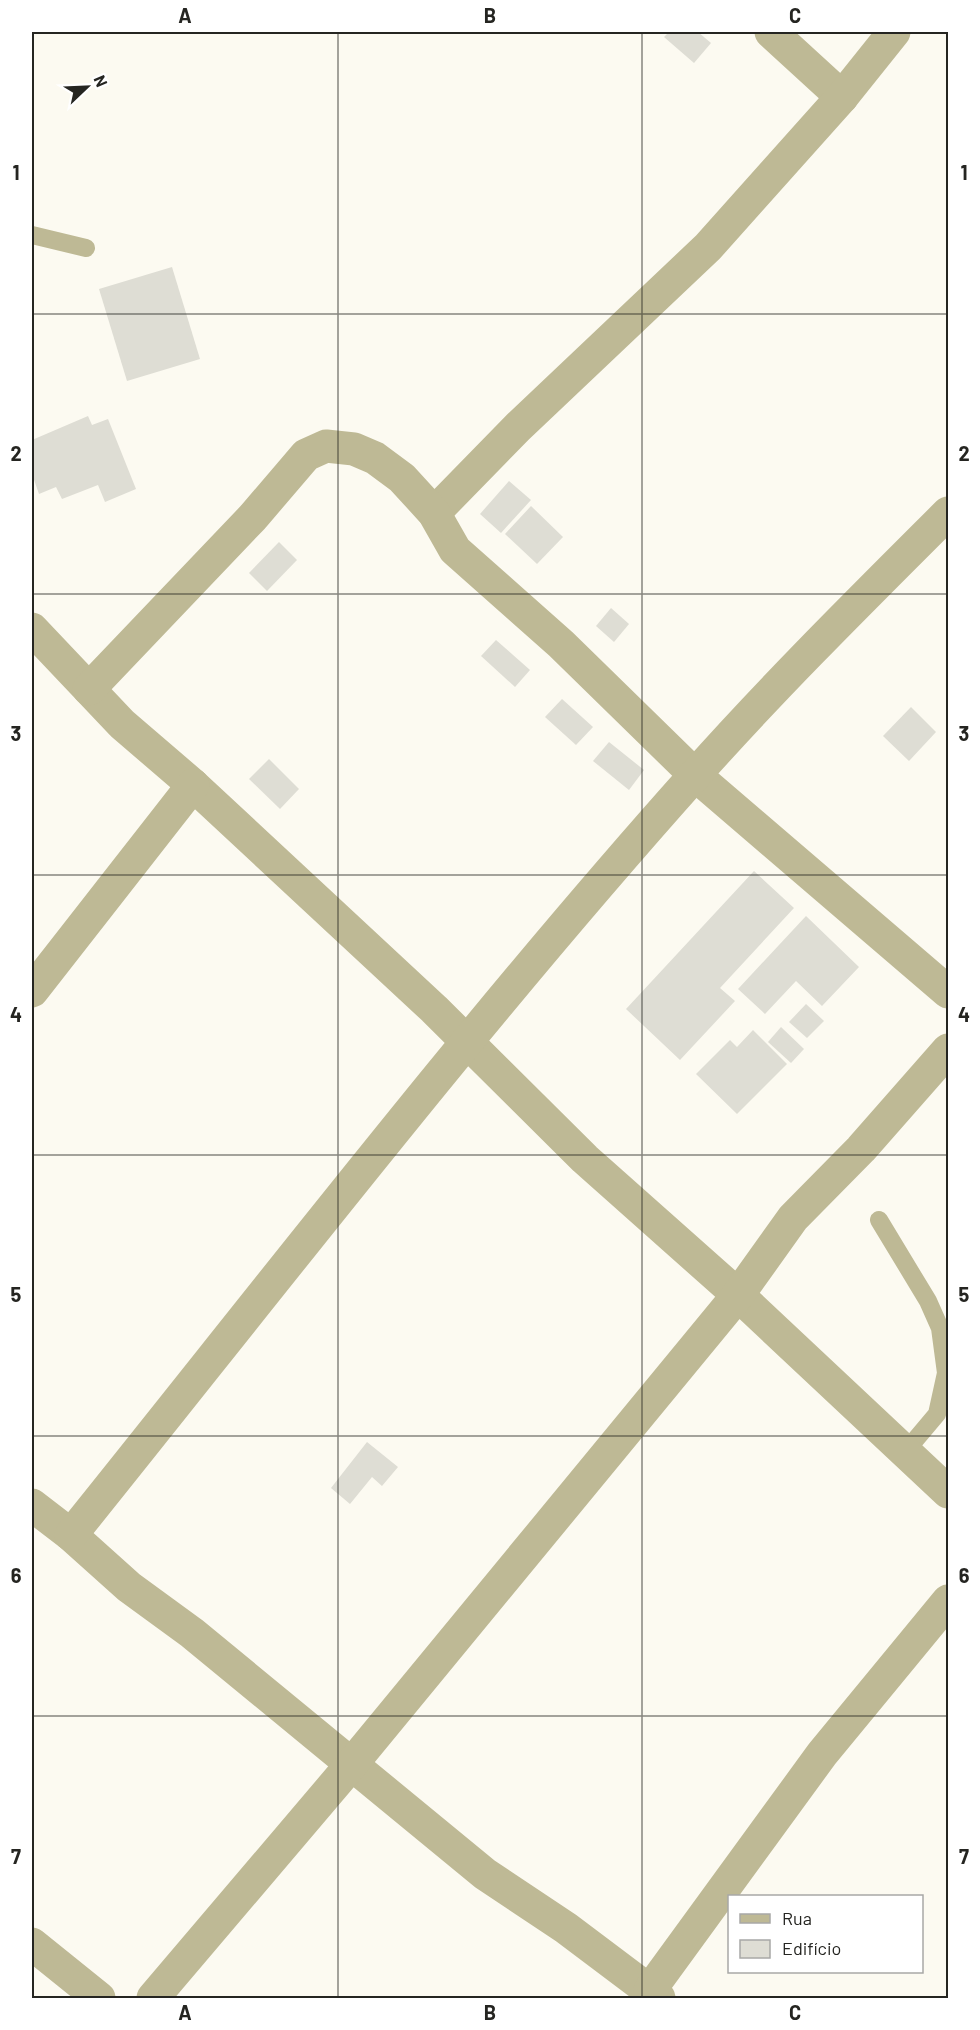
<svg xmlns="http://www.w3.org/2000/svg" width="980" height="2030" viewBox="0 0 980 2030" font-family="Barlow,sans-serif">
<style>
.building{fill:#deddd4}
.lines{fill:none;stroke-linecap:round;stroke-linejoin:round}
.lane{stroke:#beb995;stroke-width:18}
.street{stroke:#beb995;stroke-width:33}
.grid{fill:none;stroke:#252521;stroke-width:1.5;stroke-opacity:0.55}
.neatline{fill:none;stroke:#252521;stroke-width:2}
.grid-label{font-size:20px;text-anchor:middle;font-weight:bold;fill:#252521}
</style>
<rect width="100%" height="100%" fill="#fcfaf1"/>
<g class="building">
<path d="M 669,32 L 698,32 L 711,43 L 694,63 L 664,37 Z"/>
<path d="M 172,267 L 200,359 L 127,381 L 99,289 Z"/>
<path d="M 88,416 L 92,425 L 108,419 L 136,489 L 105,502 L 98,485 L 62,499 L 56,487 L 39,494 L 32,474 L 32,440 Z"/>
<path d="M 509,481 L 531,500 L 501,533 L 480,514 Z"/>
<path d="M 531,506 L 563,537 L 537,564 L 505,534 Z"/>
<path d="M 279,542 L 297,560 L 267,591 L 249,573 Z"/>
<path d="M 611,608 L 629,624 L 614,642 L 596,626 Z"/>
<path d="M 496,640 L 530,670 L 515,687 L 481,656 Z"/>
<path d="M 562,699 L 593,727 L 576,745 L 545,717 Z"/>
<path d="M 911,707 L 936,732 L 909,761 L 883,736 Z"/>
<path d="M 609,742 L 644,770 L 629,790 L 593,761 Z"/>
<path d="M 269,759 L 299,789 L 280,809 L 249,779 Z"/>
<path d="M 754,871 L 794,908 L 720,988 L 735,1001 L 680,1060 L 626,1009 Z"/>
<path d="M 806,916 L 859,967 L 822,1006 L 796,981 L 765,1014 L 738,989 Z"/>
<path d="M 806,1004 L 824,1021 L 807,1038 L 789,1022 Z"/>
<path d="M 781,1027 L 804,1049 L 791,1063 L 768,1042 Z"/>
<path d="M 753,1030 L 787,1064 L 737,1114 L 696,1074 L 730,1040 L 737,1047 Z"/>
<path d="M 367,1442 L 398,1467 L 382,1486 L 372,1477 L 350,1504 L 331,1488 Z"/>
</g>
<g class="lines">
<g class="lane">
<path d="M 32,235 L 86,248"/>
<path d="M 879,1220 L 928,1301 L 940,1328 L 946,1373 L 937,1414 L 905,1452"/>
</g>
<g class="street">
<path d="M 771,32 L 842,97"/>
<path d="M 434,513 L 518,427 L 708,247 L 842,97 L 894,32"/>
<path d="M 32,629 L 122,724 L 193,785 L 434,1009 L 585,1159 L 738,1295 L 948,1492"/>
<path d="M 89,689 L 253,517 L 306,455 L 326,446 L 354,449 L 375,458 L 402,478 L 434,513 L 455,550 L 561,644 L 695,775 L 948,992"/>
<path d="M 32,991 L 193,785"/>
<path d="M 32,1505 L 71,1535 L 129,1587 L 192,1633 L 485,1874 L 566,1928 L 659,1998"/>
<path d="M 71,1535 C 276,1280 476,1020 694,776 C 775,685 862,599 948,513"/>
<path d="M 32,1944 L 99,1998"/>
<path d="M 650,1990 L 822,1754 L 948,1601"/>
<path d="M 153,1998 L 351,1765 L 738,1295 L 793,1218 L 861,1149 L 948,1050"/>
</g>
</g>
<path class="grid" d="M 338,32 L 338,1998M 642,32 L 642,1998M 32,314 L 948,314M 32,594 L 948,594M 32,875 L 948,875M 32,1155 L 948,1155M 32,1436 L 948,1436M 32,1716 L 948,1716"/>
<rect width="980" height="2030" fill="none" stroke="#ffffff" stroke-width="66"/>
<rect x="728" y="1895" width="195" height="78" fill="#ffffff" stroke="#a8a8a6" stroke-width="1.5"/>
<rect x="740" y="1914" width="30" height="9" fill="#beb995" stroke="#a8a8a6" stroke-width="1.5"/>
<text x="782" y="1925" font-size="18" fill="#252521">Rua</text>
<rect x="740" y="1940" width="30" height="18" fill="#deddd4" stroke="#a8a8a6" stroke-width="1.5"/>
<text x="782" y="1955" font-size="18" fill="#252521">Edifício</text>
<g transform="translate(87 87) rotate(67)" stroke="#ffffff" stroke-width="4.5" paint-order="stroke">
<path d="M0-4.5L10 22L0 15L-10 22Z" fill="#252521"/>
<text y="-9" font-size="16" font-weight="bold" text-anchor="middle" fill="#252521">N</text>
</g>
<rect x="33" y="33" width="914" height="1964" class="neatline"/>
<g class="grid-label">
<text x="185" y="23">A</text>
<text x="490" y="23">B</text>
<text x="795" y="23">C</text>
<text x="16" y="180">1</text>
<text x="964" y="180">1</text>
<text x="16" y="461">2</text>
<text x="964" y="461">2</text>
<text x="16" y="741">3</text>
<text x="964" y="741">3</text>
<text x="16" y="1022">4</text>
<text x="964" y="1022">4</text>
<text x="16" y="1302">5</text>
<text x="964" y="1302">5</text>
<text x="16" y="1583">6</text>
<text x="964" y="1583">6</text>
<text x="16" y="1864">7</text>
<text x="964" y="1864">7</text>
<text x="185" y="2020">A</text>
<text x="490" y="2020">B</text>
<text x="795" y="2020">C</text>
</g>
</svg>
